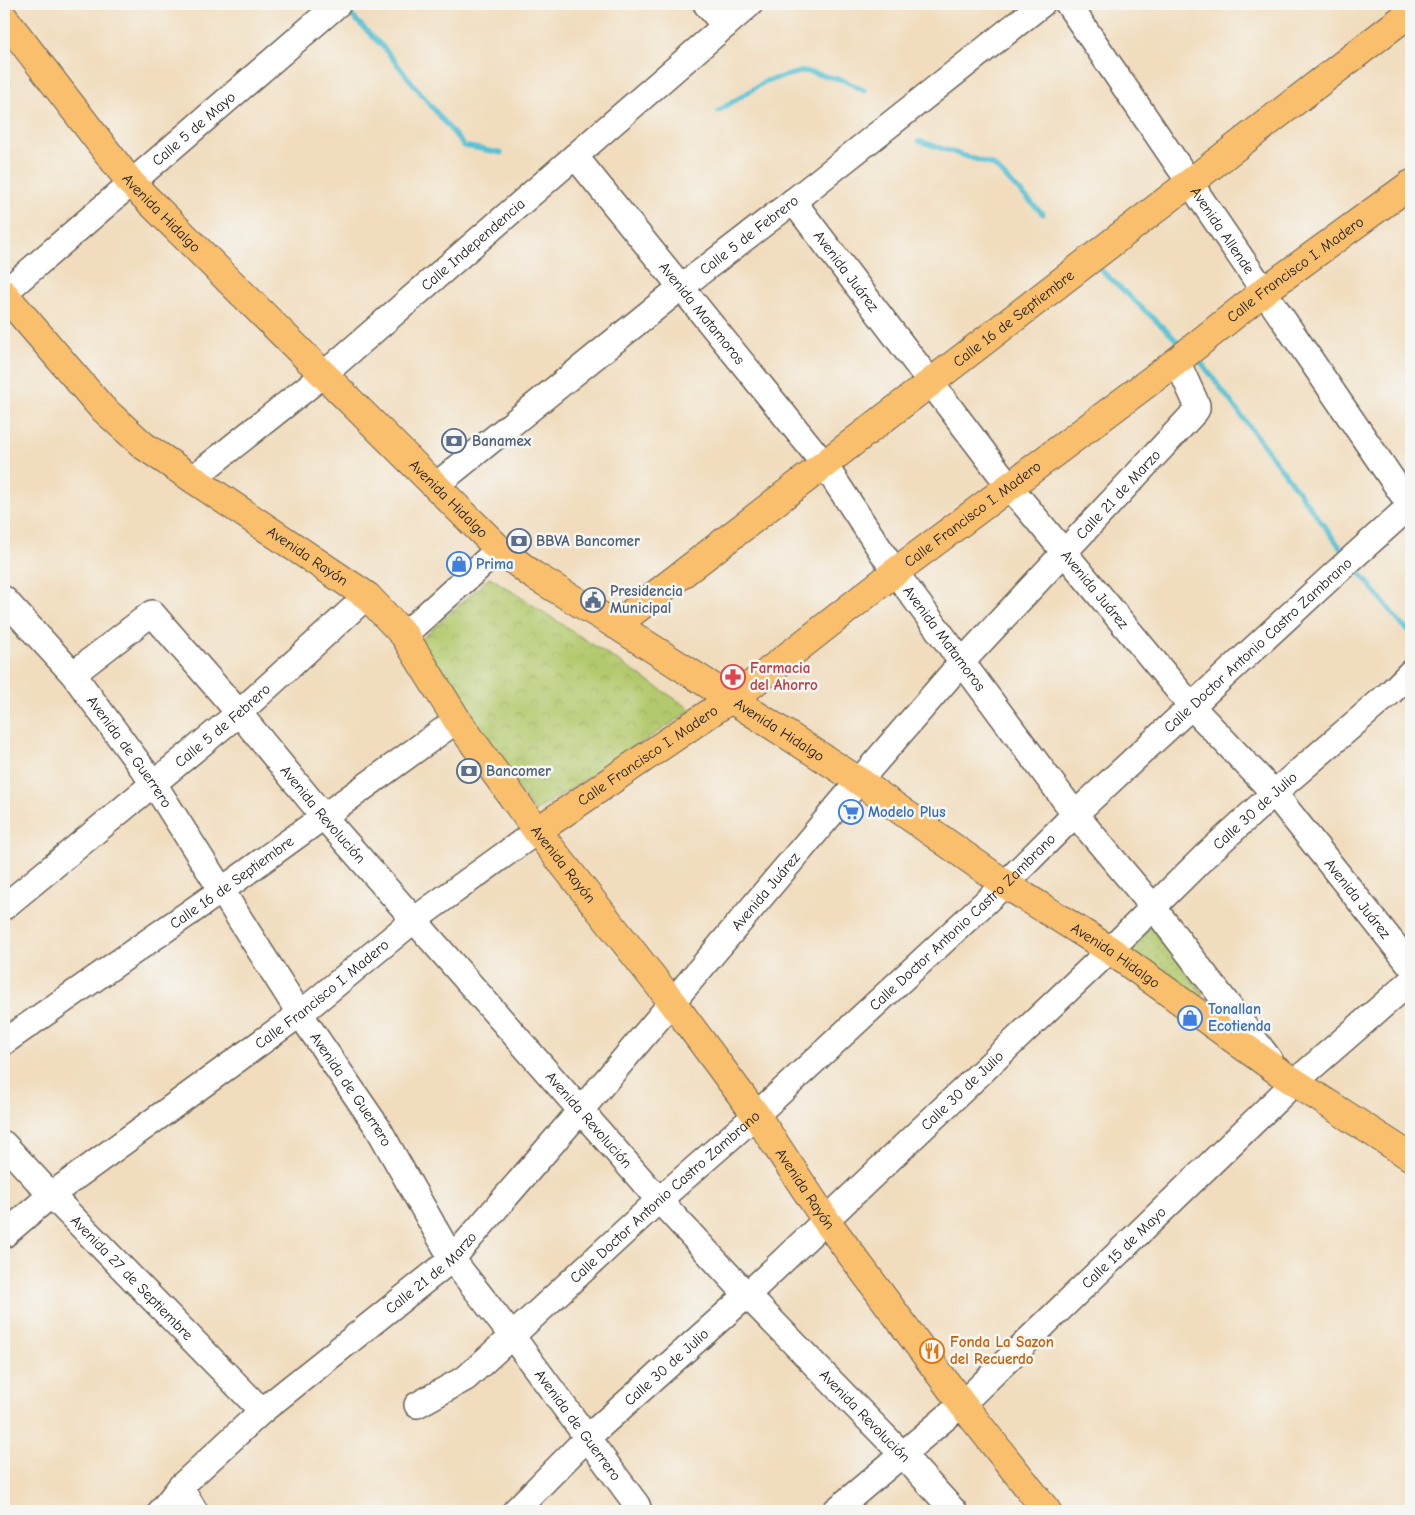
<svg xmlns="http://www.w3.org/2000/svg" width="1415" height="1515" viewBox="0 0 1415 1515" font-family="'Comic Neue',sans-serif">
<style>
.grass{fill:url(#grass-dots);stroke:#687244}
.park{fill:url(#park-crowns);stroke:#687244}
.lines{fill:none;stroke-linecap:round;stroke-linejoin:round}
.stream{stroke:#58c1d4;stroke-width:5}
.minor-casing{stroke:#676055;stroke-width:28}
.major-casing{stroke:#676055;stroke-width:30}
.minor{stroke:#fff;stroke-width:25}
.major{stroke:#f9bf6d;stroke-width:28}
.labels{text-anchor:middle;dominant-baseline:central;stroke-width:5;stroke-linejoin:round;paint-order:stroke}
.street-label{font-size:15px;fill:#1c1c1c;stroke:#f6f6f2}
.service-label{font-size:15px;font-weight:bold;fill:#4e5e75;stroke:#f6f6f2;text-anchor:start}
.shop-label{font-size:15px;font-weight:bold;fill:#366cbe;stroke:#f6f6f2;text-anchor:start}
.health-label{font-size:15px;font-weight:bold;fill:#be3a42;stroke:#f6f6f2;text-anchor:start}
.food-label{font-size:15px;font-weight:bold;fill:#c56008;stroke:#f6f6f2;text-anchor:start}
</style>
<defs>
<pattern id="grass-dots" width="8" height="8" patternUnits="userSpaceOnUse" patternTransform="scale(1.25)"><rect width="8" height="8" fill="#b3c96d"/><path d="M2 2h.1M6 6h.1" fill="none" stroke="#99ac5e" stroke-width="1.8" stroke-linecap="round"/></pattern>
<pattern id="park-crowns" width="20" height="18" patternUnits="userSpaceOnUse" patternTransform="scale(1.25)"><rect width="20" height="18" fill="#b3c96d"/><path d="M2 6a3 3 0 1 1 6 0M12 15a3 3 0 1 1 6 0" fill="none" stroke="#99ac5e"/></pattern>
</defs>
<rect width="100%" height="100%" fill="#f6f6f2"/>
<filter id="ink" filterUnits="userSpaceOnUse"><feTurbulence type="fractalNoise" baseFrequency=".02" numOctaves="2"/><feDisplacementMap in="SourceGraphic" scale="10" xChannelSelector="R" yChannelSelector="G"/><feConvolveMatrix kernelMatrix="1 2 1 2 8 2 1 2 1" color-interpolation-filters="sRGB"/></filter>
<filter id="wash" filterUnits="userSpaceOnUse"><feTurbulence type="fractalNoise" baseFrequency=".0096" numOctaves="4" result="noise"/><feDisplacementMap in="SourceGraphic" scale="20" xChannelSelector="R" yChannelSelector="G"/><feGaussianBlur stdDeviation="1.12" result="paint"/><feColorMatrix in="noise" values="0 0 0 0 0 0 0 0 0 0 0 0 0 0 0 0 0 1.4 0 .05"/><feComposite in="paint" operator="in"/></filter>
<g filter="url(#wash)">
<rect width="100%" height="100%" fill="#f1ddbe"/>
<path class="grass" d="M 1151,925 L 1203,993 L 1198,1001 L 1123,954 Z"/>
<path class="park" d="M 490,577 L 692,710 L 535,812 L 417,643 Z"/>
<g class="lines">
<g class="stream">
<path d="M 344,8 L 383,47 L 464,146 L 501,153"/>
<path d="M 718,111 L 766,81 L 804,71 L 843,80 L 865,91"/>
<path d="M 919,141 L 993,165 L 1043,214"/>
<path d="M 1099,268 L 1183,346"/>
<path d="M 1195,357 L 1204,366 L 1346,555"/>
<path d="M 1354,565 L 1400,623 L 1411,632"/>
</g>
</g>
</g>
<g filter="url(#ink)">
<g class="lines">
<defs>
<g id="minor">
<path d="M 706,4 L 725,26"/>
<path id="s1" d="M 1068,4 L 1411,507"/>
<path id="s2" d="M 575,156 L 824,464 L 895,572 L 1075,814 L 1154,908 L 1270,1060"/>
<path id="s3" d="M 793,201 L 1010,487 L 1192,707 L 1274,793 L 1411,966"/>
<path id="s4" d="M 4,293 L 338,4"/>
<path id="s5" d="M 192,479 L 323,375 L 750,4"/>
<path id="s6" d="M 435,486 L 680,288 L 796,199 L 1042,4"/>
<path id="s7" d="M 4,599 L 73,674 L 154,784 L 300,1014 L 378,1128 L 452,1259 L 512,1336 L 637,1505 L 639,1511"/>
<path d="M 404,635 L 499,549"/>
<path id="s8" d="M 73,674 L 152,613 L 239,713 L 324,817 L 659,1200 L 747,1295 L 902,1454 L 954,1511"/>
<path id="s9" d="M 4,907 L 239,713 L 367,596"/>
<path id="s10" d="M 4,1042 L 222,890 L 457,720"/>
<path id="s11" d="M 4,1144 L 51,1195 L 262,1411"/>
<path id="s12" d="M 4,1235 L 51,1195 L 300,1014 L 414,920 L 537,831"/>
<path id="s13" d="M 417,1405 L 466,1378 L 512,1336 L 659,1200 L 756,1115 L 1005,884 L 1075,814 L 1330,578 L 1411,505"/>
<path d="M 180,1487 L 195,1511"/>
<path id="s14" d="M 161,1511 L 180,1487 L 262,1411 L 452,1259 L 581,1110 L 859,781 L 962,662 L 1195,412 L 1197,409 L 1197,405 L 1177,361"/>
<path id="s15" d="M 515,1511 L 587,1438 L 747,1295 L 1110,950 L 1206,855 L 1274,793 L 1391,692 L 1411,672"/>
<path id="s16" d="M 835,1511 L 962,1404 L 1295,1082 L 1411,981"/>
</g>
<g id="major">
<path id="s17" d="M 4,18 L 131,183 L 499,549 L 533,575 L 616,625 L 859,781 L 1005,884 L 1110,950 L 1279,1072 L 1411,1157"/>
<path id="s18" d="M 4,294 L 101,407 L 144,446 L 367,596 L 404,635 L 457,720 L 537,831 L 673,1003 L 756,1115 L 825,1219 L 962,1404 L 1047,1511"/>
<path id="s19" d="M 616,625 L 1411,12"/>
<path id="s20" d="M 537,831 L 751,685 L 895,572 L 1177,361 L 1264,291 L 1411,184"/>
</g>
</defs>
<use href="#minor" class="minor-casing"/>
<use href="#major" class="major-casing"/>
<use href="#minor" class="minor"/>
<use href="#major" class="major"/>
</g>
</g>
<defs>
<symbol id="bank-ring" viewBox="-11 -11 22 22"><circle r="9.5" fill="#f6f6f2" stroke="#5c6f8a" stroke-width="1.5"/><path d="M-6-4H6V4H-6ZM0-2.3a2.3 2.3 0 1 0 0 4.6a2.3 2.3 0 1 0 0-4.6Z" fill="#5c6f8a"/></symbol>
<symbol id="shop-ring" viewBox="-11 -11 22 22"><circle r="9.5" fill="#f6f6f2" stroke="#3f7fe0" stroke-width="1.5"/><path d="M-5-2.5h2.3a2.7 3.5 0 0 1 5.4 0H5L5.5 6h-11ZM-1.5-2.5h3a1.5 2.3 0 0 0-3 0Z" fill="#3f7fe0"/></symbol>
<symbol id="civic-ring" viewBox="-11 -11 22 22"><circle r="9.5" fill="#f6f6f2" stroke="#5c6f8a" stroke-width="1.5"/><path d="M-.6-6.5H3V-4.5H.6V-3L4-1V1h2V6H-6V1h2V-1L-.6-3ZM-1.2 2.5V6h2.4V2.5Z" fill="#5c6f8a"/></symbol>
<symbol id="pharmacy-ring" viewBox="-11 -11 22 22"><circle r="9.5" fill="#f6f6f2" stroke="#e0444e" stroke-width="1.5"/><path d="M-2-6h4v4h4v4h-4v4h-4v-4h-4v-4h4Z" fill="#e0444e"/></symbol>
<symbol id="supermarket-ring" viewBox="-11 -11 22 22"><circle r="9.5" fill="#f6f6f2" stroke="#3f7fe0" stroke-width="1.5"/><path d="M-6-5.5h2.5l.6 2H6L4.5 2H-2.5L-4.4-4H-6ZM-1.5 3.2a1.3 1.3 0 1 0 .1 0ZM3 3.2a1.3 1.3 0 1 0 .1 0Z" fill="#3f7fe0"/></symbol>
<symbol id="restaurant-ring" viewBox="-11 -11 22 22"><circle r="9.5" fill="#f6f6f2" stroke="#e8710a" stroke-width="1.5"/><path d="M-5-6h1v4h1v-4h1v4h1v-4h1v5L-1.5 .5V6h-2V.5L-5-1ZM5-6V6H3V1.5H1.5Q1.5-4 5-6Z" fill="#e8710a"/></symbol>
</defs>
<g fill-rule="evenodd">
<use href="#bank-ring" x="440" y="427" width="28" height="28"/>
<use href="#bank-ring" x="505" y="527" width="28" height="28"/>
<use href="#shop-ring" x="445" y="550" width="28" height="28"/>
<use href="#civic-ring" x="579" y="586" width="28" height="28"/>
<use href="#pharmacy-ring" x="719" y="663" width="28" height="28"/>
<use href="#bank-ring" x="455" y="757" width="28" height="28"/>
<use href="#supermarket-ring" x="837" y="798" width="28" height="28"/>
<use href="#shop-ring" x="1176" y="1004" width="28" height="28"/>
<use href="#restaurant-ring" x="918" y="1337" width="28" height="28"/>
</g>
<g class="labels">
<g class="street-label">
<text stroke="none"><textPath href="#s4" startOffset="251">Calle 5 de Mayo</textPath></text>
<text stroke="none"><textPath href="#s17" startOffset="251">Avenida Hidalgo</textPath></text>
<text stroke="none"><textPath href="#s1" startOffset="274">Avenida Allende</textPath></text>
<text stroke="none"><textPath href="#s6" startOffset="402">Calle 5 de Febrero</textPath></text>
<text stroke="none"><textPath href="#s5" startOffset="366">Calle Independencia</textPath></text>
<text stroke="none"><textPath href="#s3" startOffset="88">Avenida Juárez</textPath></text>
<text stroke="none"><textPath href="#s20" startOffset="944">Calle Francisco I. Madero</textPath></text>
<text stroke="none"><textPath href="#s2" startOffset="202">Avenida Matamoros</textPath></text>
<text stroke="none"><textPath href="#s19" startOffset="502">Calle 16 de Septiembre</textPath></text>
<text stroke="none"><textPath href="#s14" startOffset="1400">Calle 21 de Marzo</textPath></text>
<text stroke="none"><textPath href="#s17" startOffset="656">Avenida Hidalgo</textPath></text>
<text stroke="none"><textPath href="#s20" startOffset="539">Calle Francisco I. Madero</textPath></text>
<text stroke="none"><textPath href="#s18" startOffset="404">Avenida Rayón</textPath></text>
<text stroke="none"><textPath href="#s3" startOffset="492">Avenida Juárez</textPath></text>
<text stroke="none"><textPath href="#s2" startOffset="608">Avenida Matamoros</textPath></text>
<text stroke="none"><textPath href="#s13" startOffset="1135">Calle Doctor Antonio Castro Zambrano</textPath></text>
<text stroke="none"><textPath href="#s9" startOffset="284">Calle 5 de Febrero</textPath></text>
<text stroke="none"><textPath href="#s17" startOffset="1061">Avenida Hidalgo</textPath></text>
<text stroke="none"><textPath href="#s7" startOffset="198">Avenida de Guerrero</textPath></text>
<text stroke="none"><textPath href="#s20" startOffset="134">Calle Francisco I. Madero</textPath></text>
<text stroke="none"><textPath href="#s15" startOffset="1019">Calle 30 de Julio</textPath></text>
<text stroke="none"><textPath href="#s8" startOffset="364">Avenida Revolución</textPath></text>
<text stroke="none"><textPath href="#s18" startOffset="809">Avenida Rayón</textPath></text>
<text stroke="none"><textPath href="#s10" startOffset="278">Calle 16 de Septiembre</textPath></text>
<text stroke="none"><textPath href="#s14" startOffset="869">Avenida Juárez</textPath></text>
<text stroke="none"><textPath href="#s3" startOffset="898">Avenida Juárez</textPath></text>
<text stroke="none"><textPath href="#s13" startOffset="730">Calle Doctor Antonio Castro Zambrano</textPath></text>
<text stroke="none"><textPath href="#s17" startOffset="1466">Avenida Hidalgo</textPath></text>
<text stroke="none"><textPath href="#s12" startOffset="399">Calle Francisco I. Madero</textPath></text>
<text stroke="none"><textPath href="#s7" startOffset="602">Avenida de Guerrero</textPath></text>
<text stroke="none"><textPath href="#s15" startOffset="614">Calle 30 de Julio</textPath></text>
<text stroke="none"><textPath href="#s8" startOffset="769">Avenida Revolución</textPath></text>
<text stroke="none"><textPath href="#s18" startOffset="1214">Avenida Rayón</textPath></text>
<text stroke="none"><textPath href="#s13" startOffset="325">Calle Doctor Antonio Castro Zambrano</textPath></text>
<text stroke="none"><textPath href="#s16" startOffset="391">Calle 15 de Mayo</textPath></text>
<text stroke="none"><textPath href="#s14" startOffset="361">Calle 21 de Marzo</textPath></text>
<text stroke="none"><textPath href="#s11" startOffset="185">Avenida 27 de Septiembre</textPath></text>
<text stroke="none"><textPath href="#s15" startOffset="209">Calle 30 de Julio</textPath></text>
<text stroke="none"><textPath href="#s8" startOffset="1174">Avenida Revolución</textPath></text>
<text stroke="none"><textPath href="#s7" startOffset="1008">Avenida de Guerrero</textPath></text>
</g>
<g class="service-label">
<text x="472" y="441">Banamex</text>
<text x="536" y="541">BBVA Bancomer</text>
<text x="610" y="591">Presidencia<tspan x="610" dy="17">Municipal</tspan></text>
<text x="486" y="771">Bancomer</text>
</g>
<g class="shop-label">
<text x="476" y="564">Prima</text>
<text x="868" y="812">Modelo Plus</text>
<text x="1208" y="1009">Tonallan<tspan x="1208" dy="17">Ecotienda</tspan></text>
</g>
<g class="health-label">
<text x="750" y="668">Farmacia<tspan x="750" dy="17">del Ahorro</tspan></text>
</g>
<g class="food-label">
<text x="950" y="1342">Fonda La Sazon<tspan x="950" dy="17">del Recuerdo</tspan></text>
</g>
</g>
<rect width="1415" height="1515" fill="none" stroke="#f6f6f2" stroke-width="20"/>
</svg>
